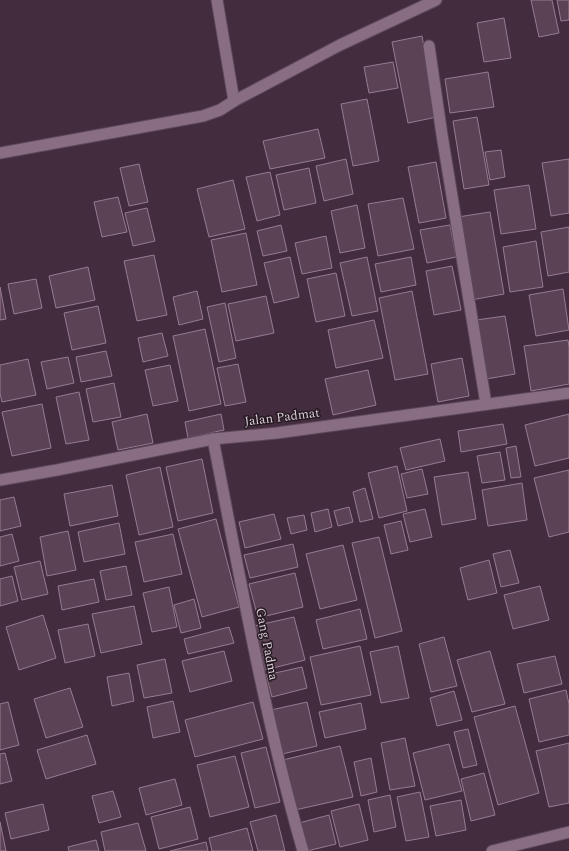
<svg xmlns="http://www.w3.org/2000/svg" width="569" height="851" viewBox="0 0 569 851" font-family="Spectral,serif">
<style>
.building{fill:#5c4255;stroke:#977b90}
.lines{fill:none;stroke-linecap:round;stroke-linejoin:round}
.minor-casing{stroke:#5c4857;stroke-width:13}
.tertiary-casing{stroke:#5c4857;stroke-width:13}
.minor{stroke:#896d82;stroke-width:11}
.tertiary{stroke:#896d82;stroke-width:11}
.labels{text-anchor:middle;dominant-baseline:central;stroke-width:3;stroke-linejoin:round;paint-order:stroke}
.street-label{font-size:13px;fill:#ddcdd9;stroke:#241921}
</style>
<rect width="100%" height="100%" fill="#442c3f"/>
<g class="building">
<path d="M 531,0 L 552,0 L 559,33 L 539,37 Z"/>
<path d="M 557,0 L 569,0 L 569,20 L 561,21 Z"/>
<path d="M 504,18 L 511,58 L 484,62 L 477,23 Z"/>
<path d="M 422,36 L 437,117 L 408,123 L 392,42 Z"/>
<path d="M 393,62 L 398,88 L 369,93 L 364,67 Z"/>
<path d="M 488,72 L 494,107 L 450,113 L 445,79 Z"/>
<path d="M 367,99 L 379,161 L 353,166 L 341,104 Z"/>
<path d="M 477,117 L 489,185 L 464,189 L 453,121 Z"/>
<path d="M 318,129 L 325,158 L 270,169 L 263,141 Z"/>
<path d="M 501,150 L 505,177 L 490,180 L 485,152 Z"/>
<path d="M 346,159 L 353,194 L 324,201 L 316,166 Z"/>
<path d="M 569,159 L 569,213 L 551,216 L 542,163 Z"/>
<path d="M 436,162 L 446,218 L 419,223 L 408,167 Z"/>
<path d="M 139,164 L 148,202 L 129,206 L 120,168 Z"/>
<path d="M 309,168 L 316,203 L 284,210 L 276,175 Z"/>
<path d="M 270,172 L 280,215 L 257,221 L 246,177 Z"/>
<path d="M 233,180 L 245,229 L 209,237 L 197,189 Z"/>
<path d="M 529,185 L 536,229 L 501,234 L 494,190 Z"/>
<path d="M 118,197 L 127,232 L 102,237 L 94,202 Z"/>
<path d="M 403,198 L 414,249 L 378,256 L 368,204 Z"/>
<path d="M 357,205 L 365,248 L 340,253 L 331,211 Z"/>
<path d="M 147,208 L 155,241 L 133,246 L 125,213 Z"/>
<path d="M 490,212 L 504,294 L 471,300 L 458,217 Z"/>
<path d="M 281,225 L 287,251 L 263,256 L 257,231 Z"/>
<path d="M 450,225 L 456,257 L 427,263 L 420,230 Z"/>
<path d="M 569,227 L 569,272 L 548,276 L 541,232 Z"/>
<path d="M 246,233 L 257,285 L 222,292 L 211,240 Z"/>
<path d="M 326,236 L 332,268 L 302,274 L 295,243 Z"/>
<path d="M 536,241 L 543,287 L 510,292 L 503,247 Z"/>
<path d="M 154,255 L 167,315 L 137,321 L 124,261 Z"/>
<path d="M 290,257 L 299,297 L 274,303 L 264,263 Z"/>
<path d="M 367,257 L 378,311 L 352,316 L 340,263 Z"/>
<path d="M 411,257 L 416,285 L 381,292 L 375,264 Z"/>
<path d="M 452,266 L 461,310 L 434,315 L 426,271 Z"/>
<path d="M 88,267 L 95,300 L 56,308 L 49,276 Z"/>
<path d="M 336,273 L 345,316 L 316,322 L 307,279 Z"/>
<path d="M 36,279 L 42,308 L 14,314 L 8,284 Z"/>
<path d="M 0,287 L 6,319 L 0,320 Z"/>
<path d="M 563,289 L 569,330 L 536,336 L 529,295 Z"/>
<path d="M 197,291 L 203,319 L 179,325 L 173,297 Z"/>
<path d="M 412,291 L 428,374 L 395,380 L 379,298 Z"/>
<path d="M 266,296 L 274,333 L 236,341 L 228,304 Z"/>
<path d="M 225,303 L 236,358 L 219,362 L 207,307 Z"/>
<path d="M 98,306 L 106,343 L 72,350 L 64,313 Z"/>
<path d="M 505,316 L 515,374 L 486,379 L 476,320 Z"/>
<path d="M 374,320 L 383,358 L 336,368 L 328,330 Z"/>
<path d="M 205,329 L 221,404 L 189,411 L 173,336 Z"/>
<path d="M 162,333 L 168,356 L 143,362 L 138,338 Z"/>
<path d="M 568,340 L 569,347 L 569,384 L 531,391 L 524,346 Z"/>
<path d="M 106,351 L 112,376 L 81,382 L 76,357 Z"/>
<path d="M 68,357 L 74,383 L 47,389 L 41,362 Z"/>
<path d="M 462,358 L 469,396 L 438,402 L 431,364 Z"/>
<path d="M 28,359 L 36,395 L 2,402 L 0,393 L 0,365 Z"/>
<path d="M 238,364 L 246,402 L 225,406 L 217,368 Z"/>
<path d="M 170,365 L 178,401 L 153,406 L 145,370 Z"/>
<path d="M 368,370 L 376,405 L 333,415 L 325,379 Z"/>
<path d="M 114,383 L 121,417 L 93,422 L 86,389 Z"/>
<path d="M 79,392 L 89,440 L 66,444 L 56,397 Z"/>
<path d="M 42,404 L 51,448 L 12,456 L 2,412 Z"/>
<path d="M 147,414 L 153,443 L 118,450 L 112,422 Z"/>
<path d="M 221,414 L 224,430 L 188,438 L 185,422 Z"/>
<path d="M 569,414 L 569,458 L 535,466 L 525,425 Z"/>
<path d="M 503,424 L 507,444 L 461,452 L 458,431 Z"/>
<path d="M 440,439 L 445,461 L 406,470 L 400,448 Z"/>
<path d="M 516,446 L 521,477 L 511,478 L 506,448 Z"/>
<path d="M 500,452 L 505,480 L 482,483 L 477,456 Z"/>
<path d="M 202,459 L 213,513 L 178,521 L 166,467 Z"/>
<path d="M 397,466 L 407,511 L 379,518 L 368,473 Z"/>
<path d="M 160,467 L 173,527 L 139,535 L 126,475 Z"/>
<path d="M 422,469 L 428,494 L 407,498 L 401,474 Z"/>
<path d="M 569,470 L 569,532 L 549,537 L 534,478 Z"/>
<path d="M 468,472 L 476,519 L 442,525 L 434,477 Z"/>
<path d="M 522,483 L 527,520 L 488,526 L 482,490 Z"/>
<path d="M 112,485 L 118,516 L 70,526 L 64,494 Z"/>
<path d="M 365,488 L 373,519 L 360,522 L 353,492 Z"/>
<path d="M 14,497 L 21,526 L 0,531 L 0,500 Z"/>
<path d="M 349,507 L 353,522 L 338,526 L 334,511 Z"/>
<path d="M 328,509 L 332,527 L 315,532 L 311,513 Z"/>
<path d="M 425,509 L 432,537 L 410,542 L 403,514 Z"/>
<path d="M 274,514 L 281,539 L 245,548 L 239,522 Z"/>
<path d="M 304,515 L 307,530 L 291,534 L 287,518 Z"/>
<path d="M 216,519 L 239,607 L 202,617 L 178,529 Z"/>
<path d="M 401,521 L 408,550 L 391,554 L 384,525 Z"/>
<path d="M 119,523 L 125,554 L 84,562 L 78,532 Z"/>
<path d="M 68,531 L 76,570 L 47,576 L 40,537 Z"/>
<path d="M 12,534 L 19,561 L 0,566 L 0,537 Z"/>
<path d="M 173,534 L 182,574 L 144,582 L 135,542 Z"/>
<path d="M 379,537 L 402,631 L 375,638 L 352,543 Z"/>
<path d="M 293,544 L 298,567 L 250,578 L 244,555 Z"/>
<path d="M 343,545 L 357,600 L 320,609 L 306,554 Z"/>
<path d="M 510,550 L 519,583 L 501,587 L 493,554 Z"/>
<path d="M 489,560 L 497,593 L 468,600 L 460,568 Z"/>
<path d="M 40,561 L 48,594 L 22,600 L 14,567 Z"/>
<path d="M 126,566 L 132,595 L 106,600 L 100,571 Z"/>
<path d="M 295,573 L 303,607 L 258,618 L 249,584 Z"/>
<path d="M 12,576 L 18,601 L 0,606 L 0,579 Z"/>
<path d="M 94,579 L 99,602 L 62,610 L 58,586 Z"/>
<path d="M 540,586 L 549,620 L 513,629 L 504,595 Z"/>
<path d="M 169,587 L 177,627 L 152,632 L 143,593 Z"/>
<path d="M 194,599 L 201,628 L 181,633 L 174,605 Z"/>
<path d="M 134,606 L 142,644 L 101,653 L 92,614 Z"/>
<path d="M 360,609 L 367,639 L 323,649 L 316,620 Z"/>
<path d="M 43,615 L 56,658 L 19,670 L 6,627 Z"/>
<path d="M 294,617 L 305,660 L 265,670 L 254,626 Z"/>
<path d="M 88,624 L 95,656 L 65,663 L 58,630 Z"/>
<path d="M 229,627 L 234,643 L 188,654 L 184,639 Z"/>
<path d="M 444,637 L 457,686 L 431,692 L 419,644 Z"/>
<path d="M 360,646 L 371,695 L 321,705 L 310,657 Z"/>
<path d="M 398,646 L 409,698 L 381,703 L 370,652 Z"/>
<path d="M 224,651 L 232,681 L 190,692 L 182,661 Z"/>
<path d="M 490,651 L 505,704 L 472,712 L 457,660 Z"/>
<path d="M 555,656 L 562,684 L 524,693 L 517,664 Z"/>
<path d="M 165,659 L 172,693 L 144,698 L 137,665 Z"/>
<path d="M 302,667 L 307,688 L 272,697 L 266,675 Z"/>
<path d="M 129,673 L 134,701 L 112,706 L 107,677 Z"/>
<path d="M 70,688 L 83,727 L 46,738 L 34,699 Z"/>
<path d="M 566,690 L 569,704 L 569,735 L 539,742 L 529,699 Z"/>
<path d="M 454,691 L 462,720 L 437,726 L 430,698 Z"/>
<path d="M 173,701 L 180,732 L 153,738 L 147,707 Z"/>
<path d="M 8,702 L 19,745 L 0,750 L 0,704 Z"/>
<path d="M 253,702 L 263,739 L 195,757 L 185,720 Z"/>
<path d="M 307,702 L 317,746 L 282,754 L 271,710 Z"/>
<path d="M 361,703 L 366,729 L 325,738 L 319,712 Z"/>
<path d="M 515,706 L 539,793 L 498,805 L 474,717 Z"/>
<path d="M 468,729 L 477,765 L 463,768 L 454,732 Z"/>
<path d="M 87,735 L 96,764 L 46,779 L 37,750 Z"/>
<path d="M 405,738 L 415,786 L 390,790 L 381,743 Z"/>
<path d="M 569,743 L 569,803 L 549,807 L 536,751 Z"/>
<path d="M 449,744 L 462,791 L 425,800 L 413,753 Z"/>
<path d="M 340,746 L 353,797 L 295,810 L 283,760 Z"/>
<path d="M 266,747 L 280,802 L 255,808 L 241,753 Z"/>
<path d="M 5,753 L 12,781 L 0,784 L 0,754 Z"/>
<path d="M 235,756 L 249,807 L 210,817 L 197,765 Z"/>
<path d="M 371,758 L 377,792 L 361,796 L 354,762 Z"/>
<path d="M 484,773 L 495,815 L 471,821 L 461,779 Z"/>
<path d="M 175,779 L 182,805 L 146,815 L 139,788 Z"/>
<path d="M 113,791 L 121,817 L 99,823 L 92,796 Z"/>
<path d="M 420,792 L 429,837 L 406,841 L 397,797 Z"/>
<path d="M 390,795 L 396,827 L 374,832 L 368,800 Z"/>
<path d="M 461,800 L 466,830 L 436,836 L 430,806 Z"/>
<path d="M 43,804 L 49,830 L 11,839 L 5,813 Z"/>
<path d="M 359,804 L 368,840 L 340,847 L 331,811 Z"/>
<path d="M 190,807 L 198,839 L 159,849 L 151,817 Z"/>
<path d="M 276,815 L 285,851 L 258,851 L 250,822 Z"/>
<path d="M 329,815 L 336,844 L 307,851 L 299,823 Z"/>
<path d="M 0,822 L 6,851 L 0,851 Z"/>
<path d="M 138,823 L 146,851 L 105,851 L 101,832 Z"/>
<path d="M 247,828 L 253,851 L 212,851 L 209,838 Z"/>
<path d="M 96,840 L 99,851 L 69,851 L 68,847 Z"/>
<path d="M 206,842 L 208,851 L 170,851 Z"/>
</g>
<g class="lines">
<defs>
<g id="minor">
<path d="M 217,0 L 234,101"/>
<path d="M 429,46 L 442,135 L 486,404"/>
<path d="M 0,153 L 203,116 L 220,110 L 234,101 L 340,45 L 436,0"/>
<path d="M 213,439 C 240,577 264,716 303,851"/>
<path d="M 0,480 L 57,470 L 213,439 L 277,433 L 569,393"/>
</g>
<path id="tertiary" d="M 492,851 L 569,832"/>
</defs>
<use href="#minor" class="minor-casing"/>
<use href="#tertiary" class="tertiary-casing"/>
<use href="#minor" class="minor"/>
<use href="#tertiary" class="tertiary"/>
</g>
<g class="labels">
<g class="street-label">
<text transform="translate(282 417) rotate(-7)">Jalan Padmat</text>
<text transform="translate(267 644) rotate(79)">Gang Padma</text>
</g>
</g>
</svg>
